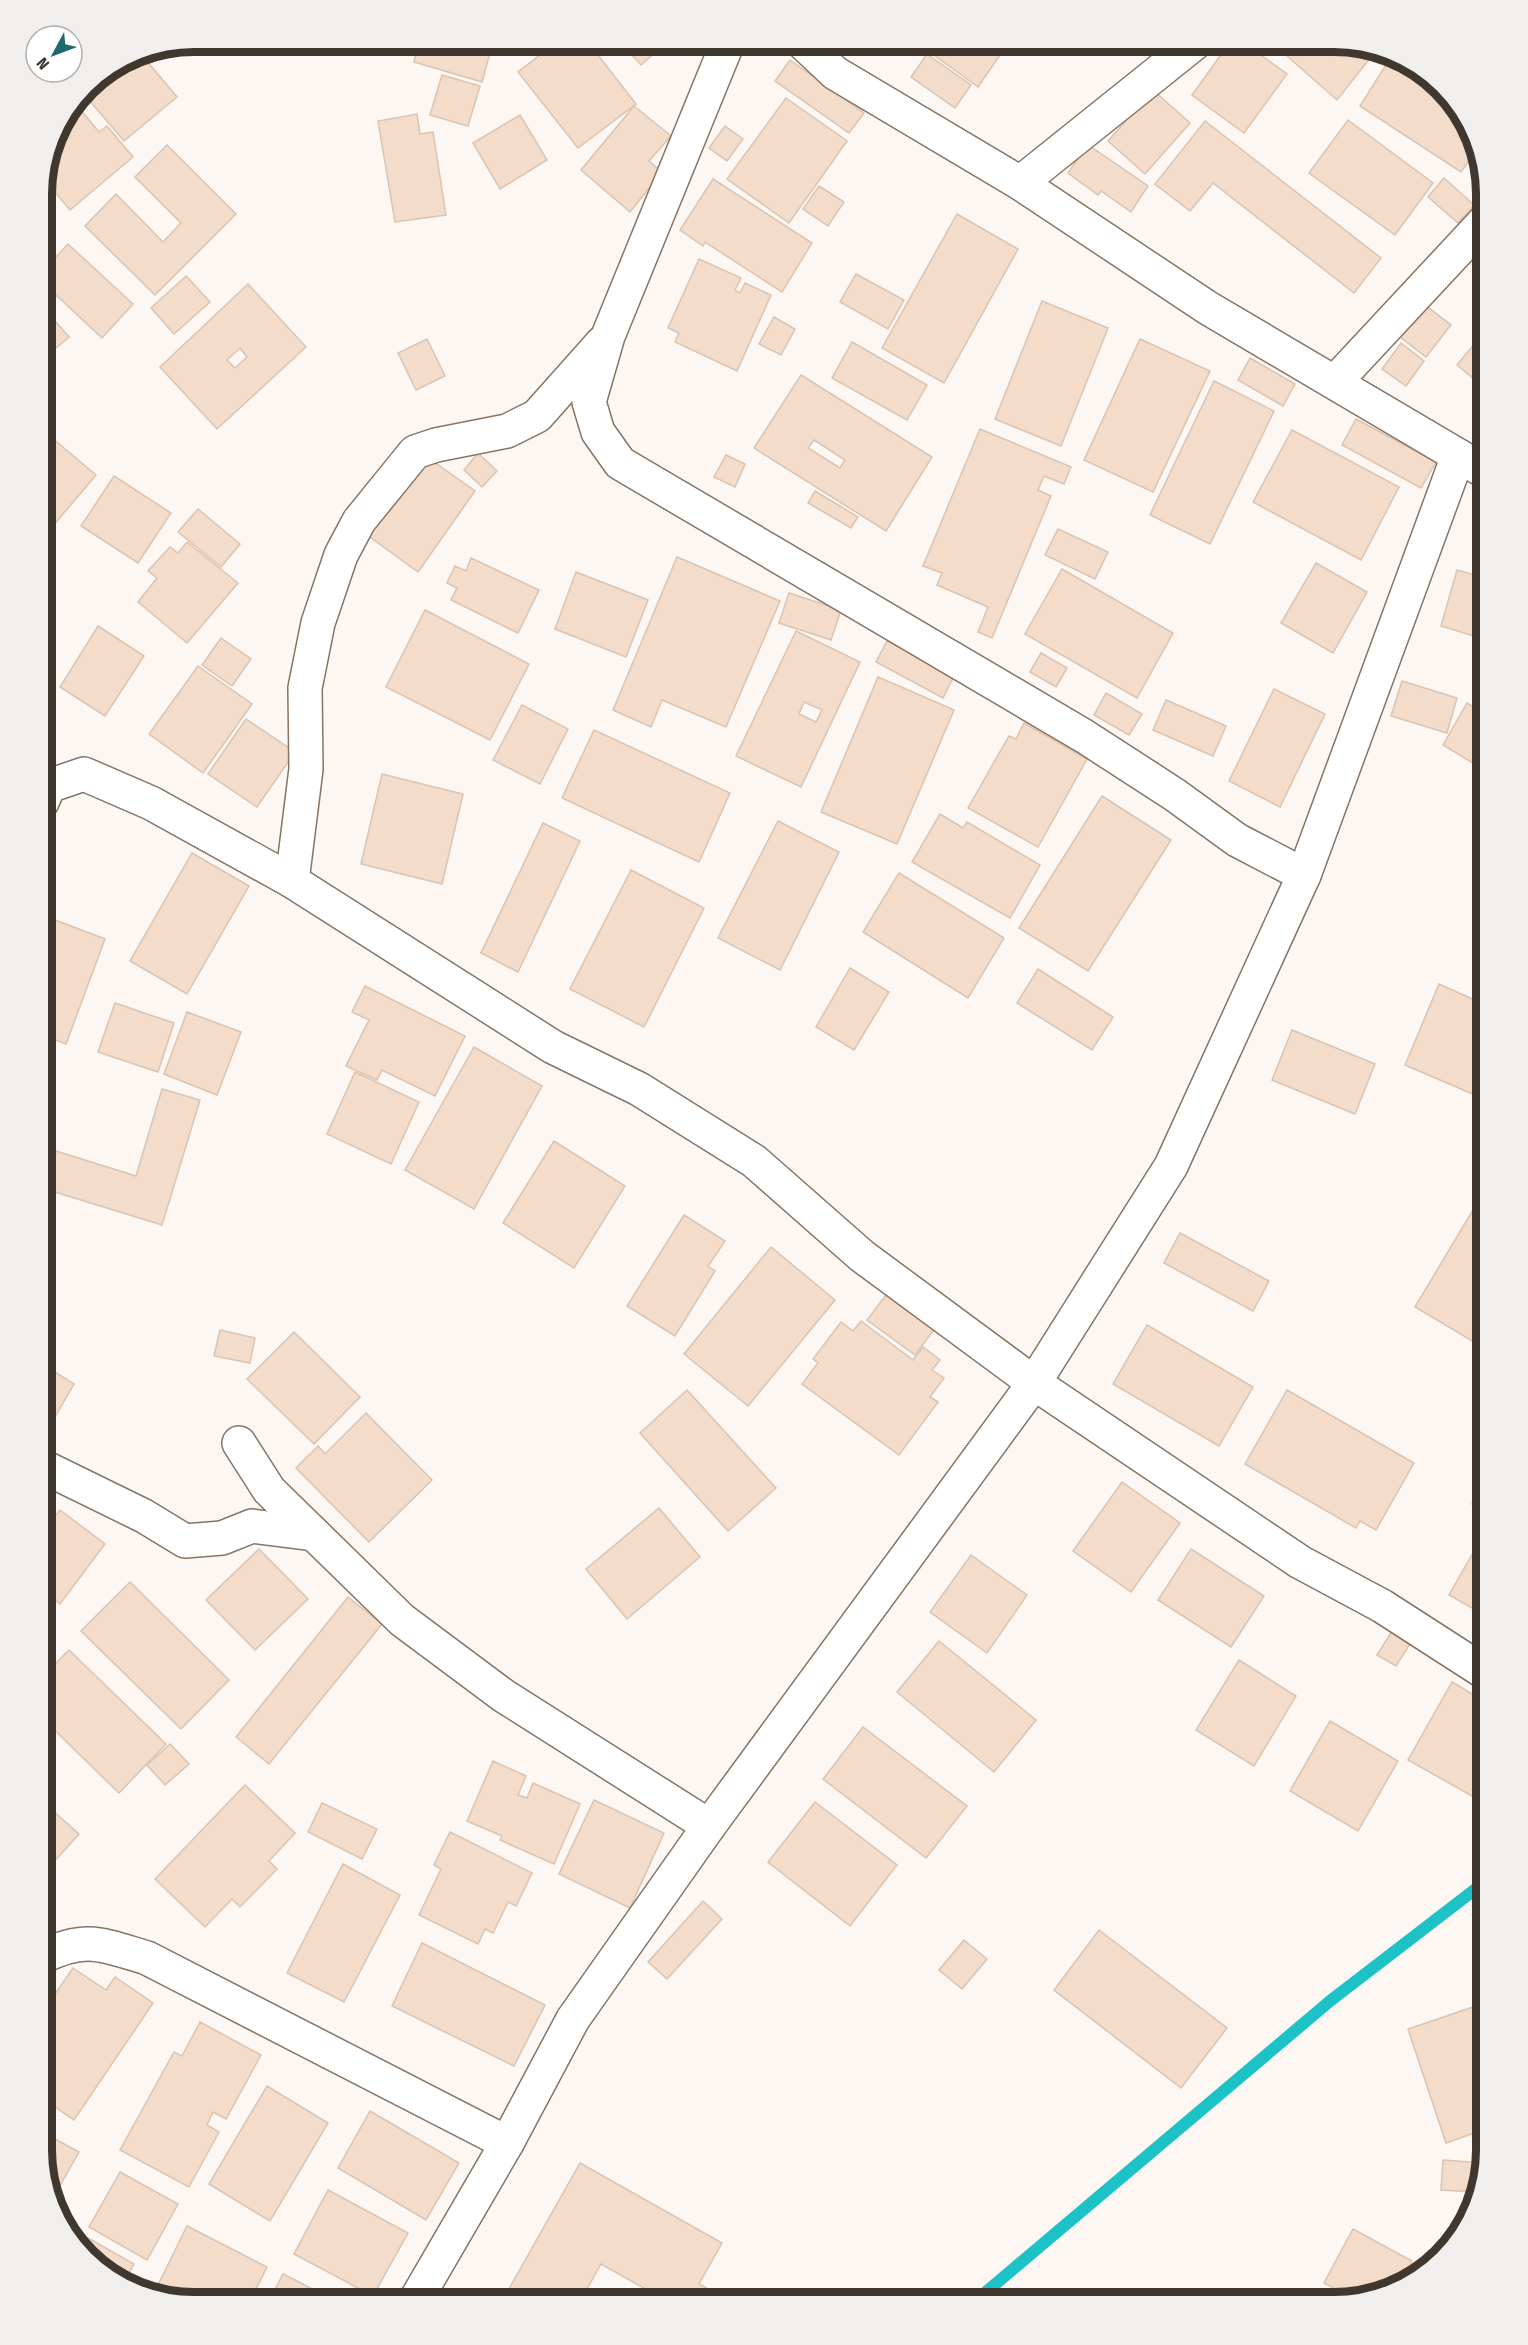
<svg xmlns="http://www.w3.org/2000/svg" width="1528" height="2345" viewBox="0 0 1528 2345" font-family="'Fira Sans Condensed',sans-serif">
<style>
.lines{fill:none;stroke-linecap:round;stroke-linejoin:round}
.stream{stroke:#1dc2c6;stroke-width:12}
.building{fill:#f4dcca;stroke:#dac3b1;stroke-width:1.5;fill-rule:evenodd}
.minor-casing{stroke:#887463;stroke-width:36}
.minor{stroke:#fff;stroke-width:33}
.rim{fill:none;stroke:#40372f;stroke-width:8}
</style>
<rect width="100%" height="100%" fill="#fcf7f3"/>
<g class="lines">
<path class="stream" d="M 973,2303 L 1330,2001 L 1486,1881"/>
</g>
<g class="building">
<path d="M 419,42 L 493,42 L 482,82 L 414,62 Z"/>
<path d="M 557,42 L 588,42 L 636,104 L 578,148 L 518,72 Z"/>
<path d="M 620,42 L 667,42 L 641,65 Z"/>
<path d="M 853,42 L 878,42 L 868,54 Z"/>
<path d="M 926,42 L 1009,42 L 978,87 L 923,47 Z"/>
<path d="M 1113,42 L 1135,42 L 1122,53 Z"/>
<path d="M 1230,42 L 1243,42 L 1287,74 L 1244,133 L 1192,95 Z"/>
<path d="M 1271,42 L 1343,42 L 1375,52 L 1337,100 Z"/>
<path d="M 140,53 L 177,97 L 124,141 L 83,93 L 87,87 Z"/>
<path d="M 927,54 L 971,85 L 955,108 L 911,77 Z"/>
<path d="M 1391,57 L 1414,67 L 1466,119 L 1475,152 L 1461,172 L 1360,106 Z"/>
<path d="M 790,60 L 864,113 L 849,133 L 775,81 Z"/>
<path d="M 442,75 L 480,86 L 468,126 L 430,115 Z"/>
<path d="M 1153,90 L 1190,123 L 1145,174 L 1108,141 Z"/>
<path d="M 786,98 L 847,141 L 789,223 L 727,179 Z"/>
<path d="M 634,106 L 671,136 L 649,161 L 662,172 L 630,212 L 581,170 Z"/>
<path d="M 79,108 L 99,132 L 107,126 L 133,157 L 70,210 L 44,179 L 54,136 L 64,120 Z"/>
<path d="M 417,114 L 420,134 L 433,132 L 446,215 L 395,222 L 378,121 Z"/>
<path d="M 520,115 L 547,160 L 500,189 L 473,143 Z"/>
<path d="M 1348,120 L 1433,183 L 1395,235 L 1309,173 Z"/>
<path d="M 1205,121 L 1381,258 L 1354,293 L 1213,183 L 1190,211 L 1155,184 Z"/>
<path d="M 725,126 L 743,139 L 727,161 L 709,148 Z"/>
<path d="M 1087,144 L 1148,186 L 1131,212 L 1101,191 L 1098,195 L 1068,173 Z"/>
<path d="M 167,145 L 236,214 L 155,295 L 85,226 L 116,194 L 163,242 L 181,223 L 135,177 Z"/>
<path d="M 1444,178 L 1474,205 L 1458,223 L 1428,197 Z"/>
<path d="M 713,179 L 812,243 L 782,292 L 705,242 L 703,246 L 680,230 Z"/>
<path d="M 819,186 L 844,202 L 828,226 L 803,209 Z"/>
<path d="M 957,214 L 1018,249 L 944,383 L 882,348 Z"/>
<path d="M 68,244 L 133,304 L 102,338 L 42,282 L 42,272 Z"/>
<path d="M 699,259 L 741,278 L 735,290 L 740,293 L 745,283 L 771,295 L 737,371 L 675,342 L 679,333 L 668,328 Z"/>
<path d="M 856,274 L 904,300 L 888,329 L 840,302 Z"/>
<path d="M 186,276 L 210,302 L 174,334 L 151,308 Z"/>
<path d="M 248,284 L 306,347 L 217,429 L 160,367 ZM 240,348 L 247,357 L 235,368 L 227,360 Z"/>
<path d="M 1042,301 L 1108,328 L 1061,446 L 995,419 Z"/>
<path d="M 1420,301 L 1451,325 L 1426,357 L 1395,333 Z"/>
<path d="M 42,306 L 69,337 L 42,360 Z"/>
<path d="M 774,317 L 795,329 L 781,355 L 759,344 Z"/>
<path d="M 1486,330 L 1486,389 L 1457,365 Z"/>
<path d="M 427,339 L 445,376 L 416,390 L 398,353 Z"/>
<path d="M 1140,339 L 1210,371 L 1153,492 L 1084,460 Z"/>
<path d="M 852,342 L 927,385 L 907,420 L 832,378 Z"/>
<path d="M 1401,343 L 1424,361 L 1406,386 L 1382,369 Z"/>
<path d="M 1250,358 L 1295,384 L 1283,406 L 1238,380 Z"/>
<path d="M 801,375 L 932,457 L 886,531 L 754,448 ZM 814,440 L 845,460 L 840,468 L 808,448 Z"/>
<path d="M 1214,381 L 1274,411 L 1210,544 L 1150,515 Z"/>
<path d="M 1356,419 L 1436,462 L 1421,488 L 1342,445 Z"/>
<path d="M 980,429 L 1071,467 L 1064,484 L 1044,476 L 1038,490 L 1051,496 L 992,638 L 978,632 L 988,607 L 937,585 L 942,573 L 923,566 Z"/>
<path d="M 1292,430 L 1399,487 L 1361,560 L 1253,502 Z"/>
<path d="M 51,437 L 96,475 L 42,539 L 42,447 Z"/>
<path d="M 478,453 L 497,471 L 482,487 L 464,470 Z"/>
<path d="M 423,454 L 475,491 L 418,572 L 366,534 Z"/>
<path d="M 726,455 L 745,464 L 735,487 L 714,477 Z"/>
<path d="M 114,476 L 171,513 L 138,563 L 81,526 Z"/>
<path d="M 815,491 L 858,517 L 851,528 L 808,503 Z"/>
<path d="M 198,509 L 240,544 L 221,567 L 178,532 Z"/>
<path d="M 1058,529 L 1108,552 L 1095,579 L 1045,555 Z"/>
<path d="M 187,542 L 238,583 L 187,643 L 138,602 L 157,578 L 148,571 L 170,547 L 178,553 Z"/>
<path d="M 677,557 L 780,601 L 726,727 L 662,700 L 651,727 L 613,710 Z"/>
<path d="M 471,558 L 539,590 L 518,633 L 451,600 L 457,588 L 447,583 L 455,566 L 466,571 Z"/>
<path d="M 1316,563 L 1367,592 L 1333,653 L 1281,623 Z"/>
<path d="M 1062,569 L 1173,633 L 1137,698 L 1025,634 Z"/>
<path d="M 1457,570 L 1486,578 L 1486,606 L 1477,637 L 1441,626 Z"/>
<path d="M 576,572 L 648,600 L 626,657 L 555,629 Z"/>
<path d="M 789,593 L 841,610 L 831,640 L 779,623 Z"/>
<path d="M 425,610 L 529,664 L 490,740 L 386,687 Z"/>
<path d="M 98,626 L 144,656 L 105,716 L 60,687 Z"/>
<path d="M 796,631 L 860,662 L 801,787 L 736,756 ZM 804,702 L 822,710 L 816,722 L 799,714 Z"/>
<path d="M 221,638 L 251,659 L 232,686 L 202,665 Z"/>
<path d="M 887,641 L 954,676 L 943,698 L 876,662 Z"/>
<path d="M 1041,653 L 1067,668 L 1056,687 L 1030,672 Z"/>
<path d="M 198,666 L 252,704 L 203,773 L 149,734 Z"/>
<path d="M 878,677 L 954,710 L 897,844 L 821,812 Z"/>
<path d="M 1402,681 L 1457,698 L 1447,733 L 1391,716 Z"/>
<path d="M 1274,689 L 1325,714 L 1280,807 L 1229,781 Z"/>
<path d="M 1106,693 L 1142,714 L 1129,735 L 1094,715 Z"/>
<path d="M 1166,700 L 1226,726 L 1213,756 L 1153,730 Z"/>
<path d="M 1467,703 L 1486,715 L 1486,771 L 1443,745 Z"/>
<path d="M 522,705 L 568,729 L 540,784 L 493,760 Z"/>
<path d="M 246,719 L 295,752 L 257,807 L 208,774 Z"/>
<path d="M 1024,723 L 1087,759 L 1038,847 L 968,808 L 1009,736 L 1016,739 Z"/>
<path d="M 594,730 L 730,793 L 699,862 L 562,798 Z"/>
<path d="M 382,774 L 463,794 L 442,884 L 361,864 Z"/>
<path d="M 1102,796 L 1171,840 L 1088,971 L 1019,928 Z"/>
<path d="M 940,814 L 963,828 L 967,822 L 1040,865 L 1010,918 L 912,862 Z"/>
<path d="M 778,821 L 839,852 L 780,970 L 718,938 Z"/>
<path d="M 543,823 L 580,841 L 518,972 L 481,953 Z"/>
<path d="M 192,853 L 249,886 L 187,994 L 130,961 Z"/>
<path d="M 631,870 L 704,908 L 644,1027 L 570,989 Z"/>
<path d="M 899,873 L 1004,938 L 968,998 L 863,932 Z"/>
<path d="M 42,915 L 105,939 L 66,1044 L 42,1035 Z"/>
<path d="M 850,968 L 889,992 L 854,1050 L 816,1027 Z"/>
<path d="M 1038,969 L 1113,1017 L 1092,1050 L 1017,1003 Z"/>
<path d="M 1439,984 L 1486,1005 L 1486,1069 L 1475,1095 L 1405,1065 Z"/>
<path d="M 365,986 L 465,1036 L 435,1096 L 382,1070 L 377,1080 L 346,1066 L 369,1020 L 352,1012 Z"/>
<path d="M 115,1003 L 174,1023 L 158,1072 L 98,1052 Z"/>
<path d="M 187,1012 L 241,1032 L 217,1095 L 164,1074 Z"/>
<path d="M 1292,1030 L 1375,1064 L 1355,1114 L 1272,1080 Z"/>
<path d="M 474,1047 L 542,1086 L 474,1209 L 405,1170 Z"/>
<path d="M 355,1072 L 419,1102 L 391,1164 L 327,1134 Z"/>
<path d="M 162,1089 L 200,1100 L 162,1225 L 45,1189 L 56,1151 L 136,1176 Z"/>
<path d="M 42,1107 L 53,1109 L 42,1163 Z"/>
<path d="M 554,1141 L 625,1186 L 574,1268 L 503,1223 Z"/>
<path d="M 1486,1188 L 1486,1333 L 1479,1345 L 1415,1307 Z"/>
<path d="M 684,1215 L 725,1241 L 708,1266 L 715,1271 L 675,1336 L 627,1306 Z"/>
<path d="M 1180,1233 L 1269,1281 L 1253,1311 L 1164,1263 Z"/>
<path d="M 771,1247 L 835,1300 L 748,1406 L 684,1354 Z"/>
<path d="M 889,1291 L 936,1327 L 915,1355 L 867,1320 Z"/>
<path d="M 861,1321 L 913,1360 L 923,1347 L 940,1360 L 932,1370 L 944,1378 L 930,1397 L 938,1402 L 899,1455 L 802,1384 L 818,1363 L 813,1359 L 841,1322 L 853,1331 Z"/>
<path d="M 1147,1325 L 1253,1387 L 1219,1446 L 1113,1384 Z"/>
<path d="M 220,1330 L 255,1338 L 250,1363 L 214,1356 Z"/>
<path d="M 294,1332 L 360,1397 L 314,1444 L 247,1379 Z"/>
<path d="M 50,1369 L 74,1384 L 55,1417 L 42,1409 L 42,1383 Z"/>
<path d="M 687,1390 L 776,1488 L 728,1531 L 640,1433 Z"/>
<path d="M 1287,1390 L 1414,1463 L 1376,1530 L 1360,1521 L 1356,1528 L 1245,1464 Z"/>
<path d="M 366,1413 L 432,1480 L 369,1542 L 296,1468 L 318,1446 L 325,1454 Z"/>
<path d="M 1486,1480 L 1486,1512 L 1472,1504 Z"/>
<path d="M 1122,1482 L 1180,1523 L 1131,1592 L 1073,1551 Z"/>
<path d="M 659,1508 L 700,1557 L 627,1619 L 586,1569 Z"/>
<path d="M 43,1510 L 54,1518 L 60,1510 L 105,1544 L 60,1604 L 42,1590 Z"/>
<path d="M 1486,1530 L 1486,1616 L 1449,1595 Z"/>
<path d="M 259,1549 L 308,1599 L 255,1650 L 206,1600 Z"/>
<path d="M 1191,1549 L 1264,1596 L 1231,1647 L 1158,1600 Z"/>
<path d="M 971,1555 L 1027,1595 L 987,1653 L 930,1612 Z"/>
<path d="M 130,1582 L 229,1680 L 181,1729 L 81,1631 Z"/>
<path d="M 348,1597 L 382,1624 L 269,1764 L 236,1737 Z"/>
<path d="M 42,1616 L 52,1622 L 42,1636 Z"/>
<path d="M 1394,1628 L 1413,1639 L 1396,1666 L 1377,1655 Z"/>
<path d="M 939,1641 L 1036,1720 L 994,1772 L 897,1692 Z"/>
<path d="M 69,1650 L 166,1744 L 119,1793 L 42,1718 L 42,1677 Z"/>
<path d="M 1239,1660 L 1296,1696 L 1254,1766 L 1196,1730 Z"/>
<path d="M 1452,1682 L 1486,1702 L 1486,1770 L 1472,1796 L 1408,1760 Z"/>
<path d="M 1330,1721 L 1398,1761 L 1358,1831 L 1290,1791 Z"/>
<path d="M 863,1727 L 967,1806 L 926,1858 L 823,1779 Z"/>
<path d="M 170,1744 L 189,1764 L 165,1785 L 147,1765 Z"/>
<path d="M 493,1761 L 526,1776 L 518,1795 L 527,1798 L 533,1783 L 580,1804 L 554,1864 L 500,1840 L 502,1836 L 467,1821 Z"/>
<path d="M 245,1785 L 295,1833 L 269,1861 L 277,1869 L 240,1907 L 232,1899 L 205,1927 L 155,1879 Z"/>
<path d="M 594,1800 L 664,1833 L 630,1908 L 559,1874 Z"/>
<path d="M 42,1801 L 79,1834 L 42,1875 Z"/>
<path d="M 815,1802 L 897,1865 L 850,1926 L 768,1862 Z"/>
<path d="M 322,1803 L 377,1829 L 362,1859 L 308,1832 Z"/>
<path d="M 450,1832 L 532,1873 L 516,1906 L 508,1902 L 493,1933 L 485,1929 L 478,1944 L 419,1915 L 441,1869 L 434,1865 Z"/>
<path d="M 343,1864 L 400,1895 L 344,2002 L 287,1973 Z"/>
<path d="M 703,1901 L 722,1919 L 667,1979 L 648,1962 Z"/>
<path d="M 1099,1930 L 1227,2028 L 1181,2088 L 1054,1990 Z"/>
<path d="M 964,1940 L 987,1959 L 962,1989 L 939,1970 Z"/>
<path d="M 422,1943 L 545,2005 L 514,2066 L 392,2006 Z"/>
<path d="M 73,1968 L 106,1990 L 115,1977 L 153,2003 L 74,2120 L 42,2098 L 42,2013 Z"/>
<path d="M 1482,2004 L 1486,2015 L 1486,2129 L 1446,2143 L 1408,2029 Z"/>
<path d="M 200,2022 L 261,2055 L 226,2119 L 213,2112 L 207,2125 L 219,2132 L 189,2187 L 120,2150 L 174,2052 L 182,2056 Z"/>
<path d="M 267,2086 L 328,2123 L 270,2221 L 209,2184 Z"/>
<path d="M 370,2111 L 459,2163 L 426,2220 L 338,2168 Z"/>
<path d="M 42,2132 L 79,2152 L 54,2196 L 42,2150 Z"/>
<path d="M 1443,2160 L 1483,2163 L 1475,2192 L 1441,2190 Z"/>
<path d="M 580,2163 L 722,2243 L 699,2284 L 710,2290 L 703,2303 L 654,2303 L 658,2296 L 601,2264 L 583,2296 L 595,2303 L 501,2303 Z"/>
<path d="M 120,2172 L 178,2204 L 147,2260 L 89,2227 Z"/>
<path d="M 328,2190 L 408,2233 L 373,2296 L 294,2254 Z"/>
<path d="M 187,2226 L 267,2267 L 249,2303 L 185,2303 L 154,2293 Z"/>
<path d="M 1353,2229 L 1412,2261 L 1398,2286 L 1352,2298 L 1324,2283 Z"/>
<path d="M 74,2230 L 134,2264 L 123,2284 L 118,2282 L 71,2236 Z"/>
<path d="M 283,2274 L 340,2303 L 268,2303 Z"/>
</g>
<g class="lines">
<defs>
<g id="minor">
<path d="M 728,42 L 608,336 L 589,402 L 598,432 L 620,463 L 1084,736 L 1175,795 L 1237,840 L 1304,875"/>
<path d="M 802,42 L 835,73 L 1020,183 L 1208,308 L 1486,472"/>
<path d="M 1020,183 L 1196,42"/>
<path d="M 1335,382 L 1486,220"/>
<path d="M 42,802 L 49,786 L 84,774 L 151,803 L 292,881 L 553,1047 L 639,1089 L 754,1161 L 862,1256 L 1034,1383 L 1300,1562 L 1382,1606 L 1486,1673"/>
<path d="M 292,881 L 306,769 L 305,688 L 318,623 L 341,555 L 359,521 L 415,452 L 436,445 L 507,431 L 537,416 L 602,343"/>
<path d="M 239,1443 L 269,1490 L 402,1620 L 504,1696 L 709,1826"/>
<path d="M 42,1471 L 48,1469 L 144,1516 L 185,1541 L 222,1538 L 252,1526 L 314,1534"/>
<path d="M 42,1957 C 86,1935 103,1945 147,1958 L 507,2143"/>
<path d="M 414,2303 L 507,2143 L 573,2019 L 709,1826 L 1034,1383 L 1171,1166 L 1304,875 L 1458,456"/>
</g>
</defs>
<use href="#minor" class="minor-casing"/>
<use href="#minor" class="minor"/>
</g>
<path d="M0 0H1528V2345H0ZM194 52H1334A142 142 0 0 1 1476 194V2150A142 142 0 0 1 1334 2292H194A142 142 0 0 1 52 2150V194A142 142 0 0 1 194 52Z" fill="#f0efee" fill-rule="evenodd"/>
<path class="rim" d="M194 52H1334A142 142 0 0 1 1476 194V2150A142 142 0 0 1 1334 2292H194A142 142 0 0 1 52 2150V194A142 142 0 0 1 194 52Z"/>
<g transform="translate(54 54) rotate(229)"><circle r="28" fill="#ffffff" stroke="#b3afac" stroke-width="1.5"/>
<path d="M0-4.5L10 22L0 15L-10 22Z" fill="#1d6a6c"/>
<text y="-9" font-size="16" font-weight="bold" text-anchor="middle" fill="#40372f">N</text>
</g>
</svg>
